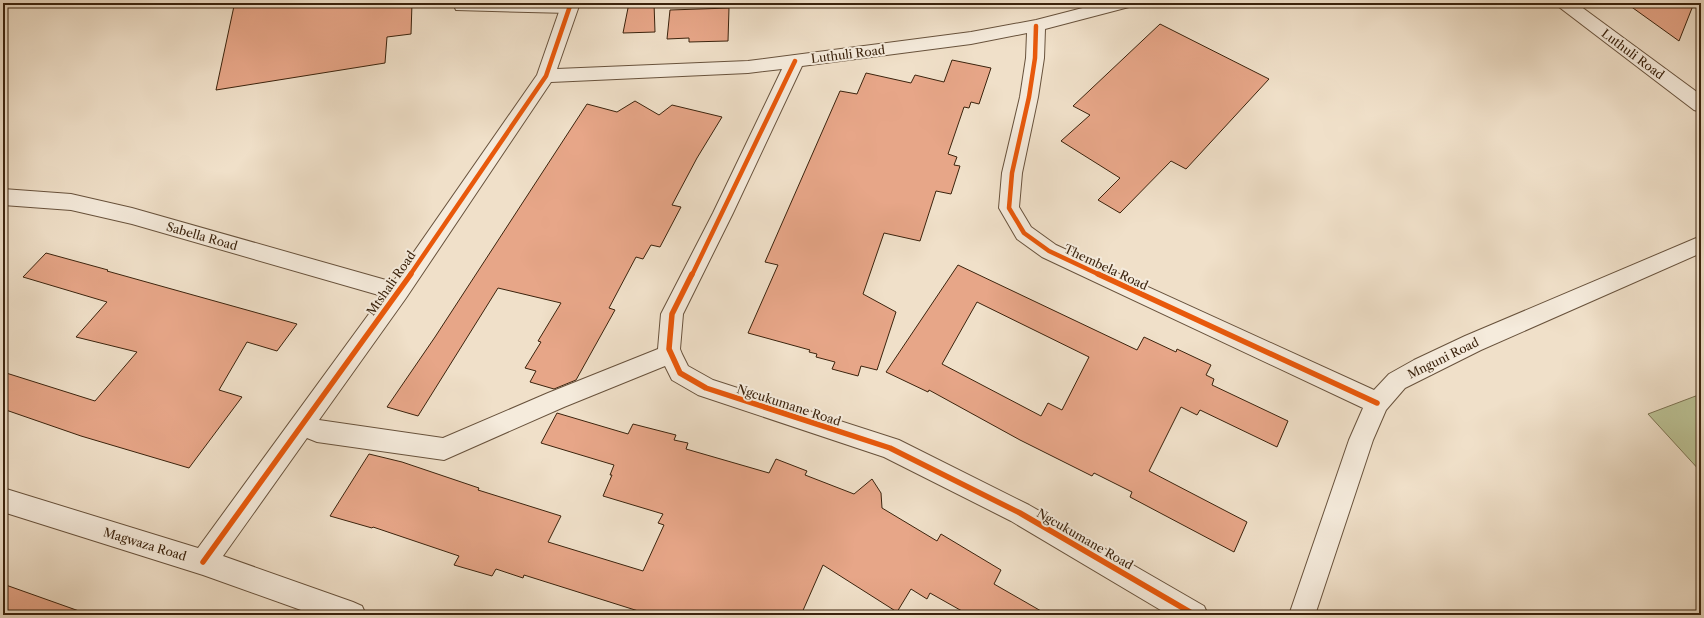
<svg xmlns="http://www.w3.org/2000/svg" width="1704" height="618" viewBox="0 0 1704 618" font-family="'Libre Caslon Text',serif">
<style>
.green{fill:#bbc295;stroke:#7b7251}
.building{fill:#e7a688;stroke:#3b230d;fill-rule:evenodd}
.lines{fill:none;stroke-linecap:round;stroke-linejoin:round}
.service-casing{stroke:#68523c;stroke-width:2}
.minor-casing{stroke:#68523c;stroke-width:2}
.service{fill:#f5ebdc;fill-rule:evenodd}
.minor{fill:#f5ebdc;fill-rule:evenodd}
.cycleway-far1-casing{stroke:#f5ebdc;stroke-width:6}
.cycleway-casing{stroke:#f5ebdc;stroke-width:8}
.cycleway-far1{stroke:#e8590c;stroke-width:4.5}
.cycleway{stroke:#e8590c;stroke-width:5.5}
.labels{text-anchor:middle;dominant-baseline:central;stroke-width:4;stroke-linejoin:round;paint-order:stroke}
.street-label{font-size:12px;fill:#3b230d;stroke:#f5ebdc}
</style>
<rect width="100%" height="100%" fill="#f0e0c9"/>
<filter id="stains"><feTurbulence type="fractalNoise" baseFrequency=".005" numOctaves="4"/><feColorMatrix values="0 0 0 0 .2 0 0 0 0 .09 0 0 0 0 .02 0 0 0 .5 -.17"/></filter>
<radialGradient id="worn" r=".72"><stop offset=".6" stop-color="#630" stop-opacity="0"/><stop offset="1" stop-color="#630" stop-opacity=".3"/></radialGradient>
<path class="green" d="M 1701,394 L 1701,472 L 1648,414 Z"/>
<g class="building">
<path d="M 258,3 L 412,3 L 411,34 L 387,37 L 385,63 L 216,90 L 234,6 Z"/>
<path d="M 629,3 L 654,3 L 655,32 L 623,33 Z"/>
<path d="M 1626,3 L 1694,3 L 1679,41 Z"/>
<path d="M 729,8 L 728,41 L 689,42 L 689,38 L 667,39 L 670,10 Z"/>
<path d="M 1160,24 L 1269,79 L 1186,169 L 1171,161 L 1120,213 L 1098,200 L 1120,178 L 1061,141 L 1090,115 L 1073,106 Z"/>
<path d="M 952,60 L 991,68 L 979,104 L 971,102 L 969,108 L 964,107 L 948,154 L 957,157 L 954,165 L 960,166 L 951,194 L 936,191 L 920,241 L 884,233 L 863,294 L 896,312 L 877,370 L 861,366 L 858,376 L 832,369 L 835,362 L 816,357 L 817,354 L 809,352 L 810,350 L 748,333 L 778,265 L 765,262 L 840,91 L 857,94 L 866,73 L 911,83 L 915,75 L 944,82 Z"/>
<path d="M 635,101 L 659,115 L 672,105 L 722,117 L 697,158 L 672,205 L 681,207 L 660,247 L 651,245 L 643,259 L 636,257 L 609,308 L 615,310 L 576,380 L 554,389 L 530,382 L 536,371 L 525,368 L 541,342 L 538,341 L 561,303 L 498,288 L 418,416 L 387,407 L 435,337 L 587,104 L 617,112 Z"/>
<path d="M 46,253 L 108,270 L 107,271 L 297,324 L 277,351 L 247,342 L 219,390 L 242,397 L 189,468 L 81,436 L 3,409 L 3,372 L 95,401 L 137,352 L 76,337 L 107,302 L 23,277 Z"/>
<path d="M 958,265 L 1137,350 L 1144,337 L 1176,352 L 1177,349 L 1211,365 L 1206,375 L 1214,379 L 1212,385 L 1288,421 L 1277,447 L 1200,410 L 1197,415 L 1181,407 L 1149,471 L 1247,522 L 1234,552 L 1130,497 L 1132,492 L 1094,473 L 1092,476 L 1020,440 L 929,390 L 928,392 L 886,372 ZM 977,302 L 1089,357 L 1062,410 L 1048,403 L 1041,416 L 942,364 Z"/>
<path d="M 557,413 L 628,434 L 633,424 L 676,435 L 674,440 L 688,443 L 686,449 L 769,473 L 776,459 L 807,471 L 805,475 L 854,494 L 872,479 L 881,493 L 882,508 L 937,541 L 941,534 L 1001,570 L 994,584 L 1048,615 L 969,615 L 930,593 L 927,599 L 911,589 L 897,612 L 823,565 L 801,615 L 651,615 L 524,575 L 523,578 L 496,569 L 492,576 L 454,565 L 459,556 L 373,527 L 372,528 L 330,516 L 369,454 L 402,462 L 479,488 L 478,490 L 561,516 L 548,542 L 643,571 L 664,525 L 658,523 L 663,514 L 603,496 L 612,475 L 610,475 L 614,465 L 541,443 Z"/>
<path d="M 3,584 L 79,611 L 78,615 L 3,615 Z"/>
</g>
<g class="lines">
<defs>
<path id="service" d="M 460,5 C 476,5 568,2 574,10 L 569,13 L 456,10 L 455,8 L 456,6 Z"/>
<g id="minor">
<path d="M 562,3 L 580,3 L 557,69 L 748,61 L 971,32 L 1036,20 L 1102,3 L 1132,3 L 1129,7 L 1045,29 L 1044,58 L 1038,97 L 1022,173 L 1019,207 L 1031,227 L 1056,245 L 1374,390 L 1389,374 L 1414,360 L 1465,336 L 1701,236 L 1701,253 L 1481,350 L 1405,388 L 1386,410 L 1373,440 L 1315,615 L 1289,615 L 1349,440 L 1363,408 L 1042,257 L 1017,239 L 999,208 L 1002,173 L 1020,97 L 1026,58 L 1027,33 L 971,44 L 802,66 L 733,213 L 683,314 L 680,349 L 682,354 L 688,366 L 713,380 L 899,440 L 1029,505 L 1204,606 L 1208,615 L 1169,615 L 1011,521 L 884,457 L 698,395 L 672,380 L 665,366 L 564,407 L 444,460 L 317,442 L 307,438 L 223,556 L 353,602 L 362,606 L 366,615 L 315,615 L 203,575 L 3,512 L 3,488 L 198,548 L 382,296 L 132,224 L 71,210 L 3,205 L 3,189 L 71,194 L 132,208 L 393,282 L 537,75 ZM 782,69 L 713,213 L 661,314 L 658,349 L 548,393 L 443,438 L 319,420 L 406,298 L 551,82 L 748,73 Z"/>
<path d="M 1556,3 L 1576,3 L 1701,95 L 1701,112 L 1694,110 L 1559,7 Z"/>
</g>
</defs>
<use href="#service" class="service-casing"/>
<use href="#minor" class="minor-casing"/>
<use href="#service" class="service"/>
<use href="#minor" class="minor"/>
<defs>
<g id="cycleway-far1">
<path d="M 1036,26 L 1035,58 L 1029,97 L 1012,173 L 1009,208 L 1024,233 L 1049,251 L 1100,275"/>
<path d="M 410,275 L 546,76 L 571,3"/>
<path d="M 692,275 L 795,61"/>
</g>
<g id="cycleway">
<path d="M 692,274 L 672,314 L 669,349 L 680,373 L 706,388 L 890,448 L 1020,513 L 1195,615"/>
<path d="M 1098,274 L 1377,403"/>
<path d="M 203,562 L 411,274"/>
</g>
</defs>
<use href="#cycleway-far1" class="cycleway-far1-casing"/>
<use href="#cycleway" class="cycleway-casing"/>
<use href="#cycleway-far1" class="cycleway-far1"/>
<use href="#cycleway" class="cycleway"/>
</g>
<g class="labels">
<g class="street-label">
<text transform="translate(848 54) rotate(-7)">Luthuli Road</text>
<text transform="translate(1633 54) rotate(37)">Luthuli Road</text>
<text transform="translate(202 236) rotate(16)">Sabella Road</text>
<text transform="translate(1106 267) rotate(25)">Thembela Road</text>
<text transform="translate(391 283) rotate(-55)">Mtshali Road</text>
<text transform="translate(1443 358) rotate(-26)">Mnguni Road</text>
<text transform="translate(789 405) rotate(18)">Ngcukumane Road</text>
<text transform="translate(1085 539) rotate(30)">Ngcukumane Road</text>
<text transform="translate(145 544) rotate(17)">Magwaza Road</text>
</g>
</g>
<rect width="1704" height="618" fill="none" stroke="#f0e0c9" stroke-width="16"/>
<rect x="4" y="4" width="1696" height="610" fill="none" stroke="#3b230d" stroke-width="2"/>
<rect x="8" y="8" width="1688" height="602" fill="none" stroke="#3b230d"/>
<rect width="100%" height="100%" filter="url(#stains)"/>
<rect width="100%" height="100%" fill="url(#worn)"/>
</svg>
